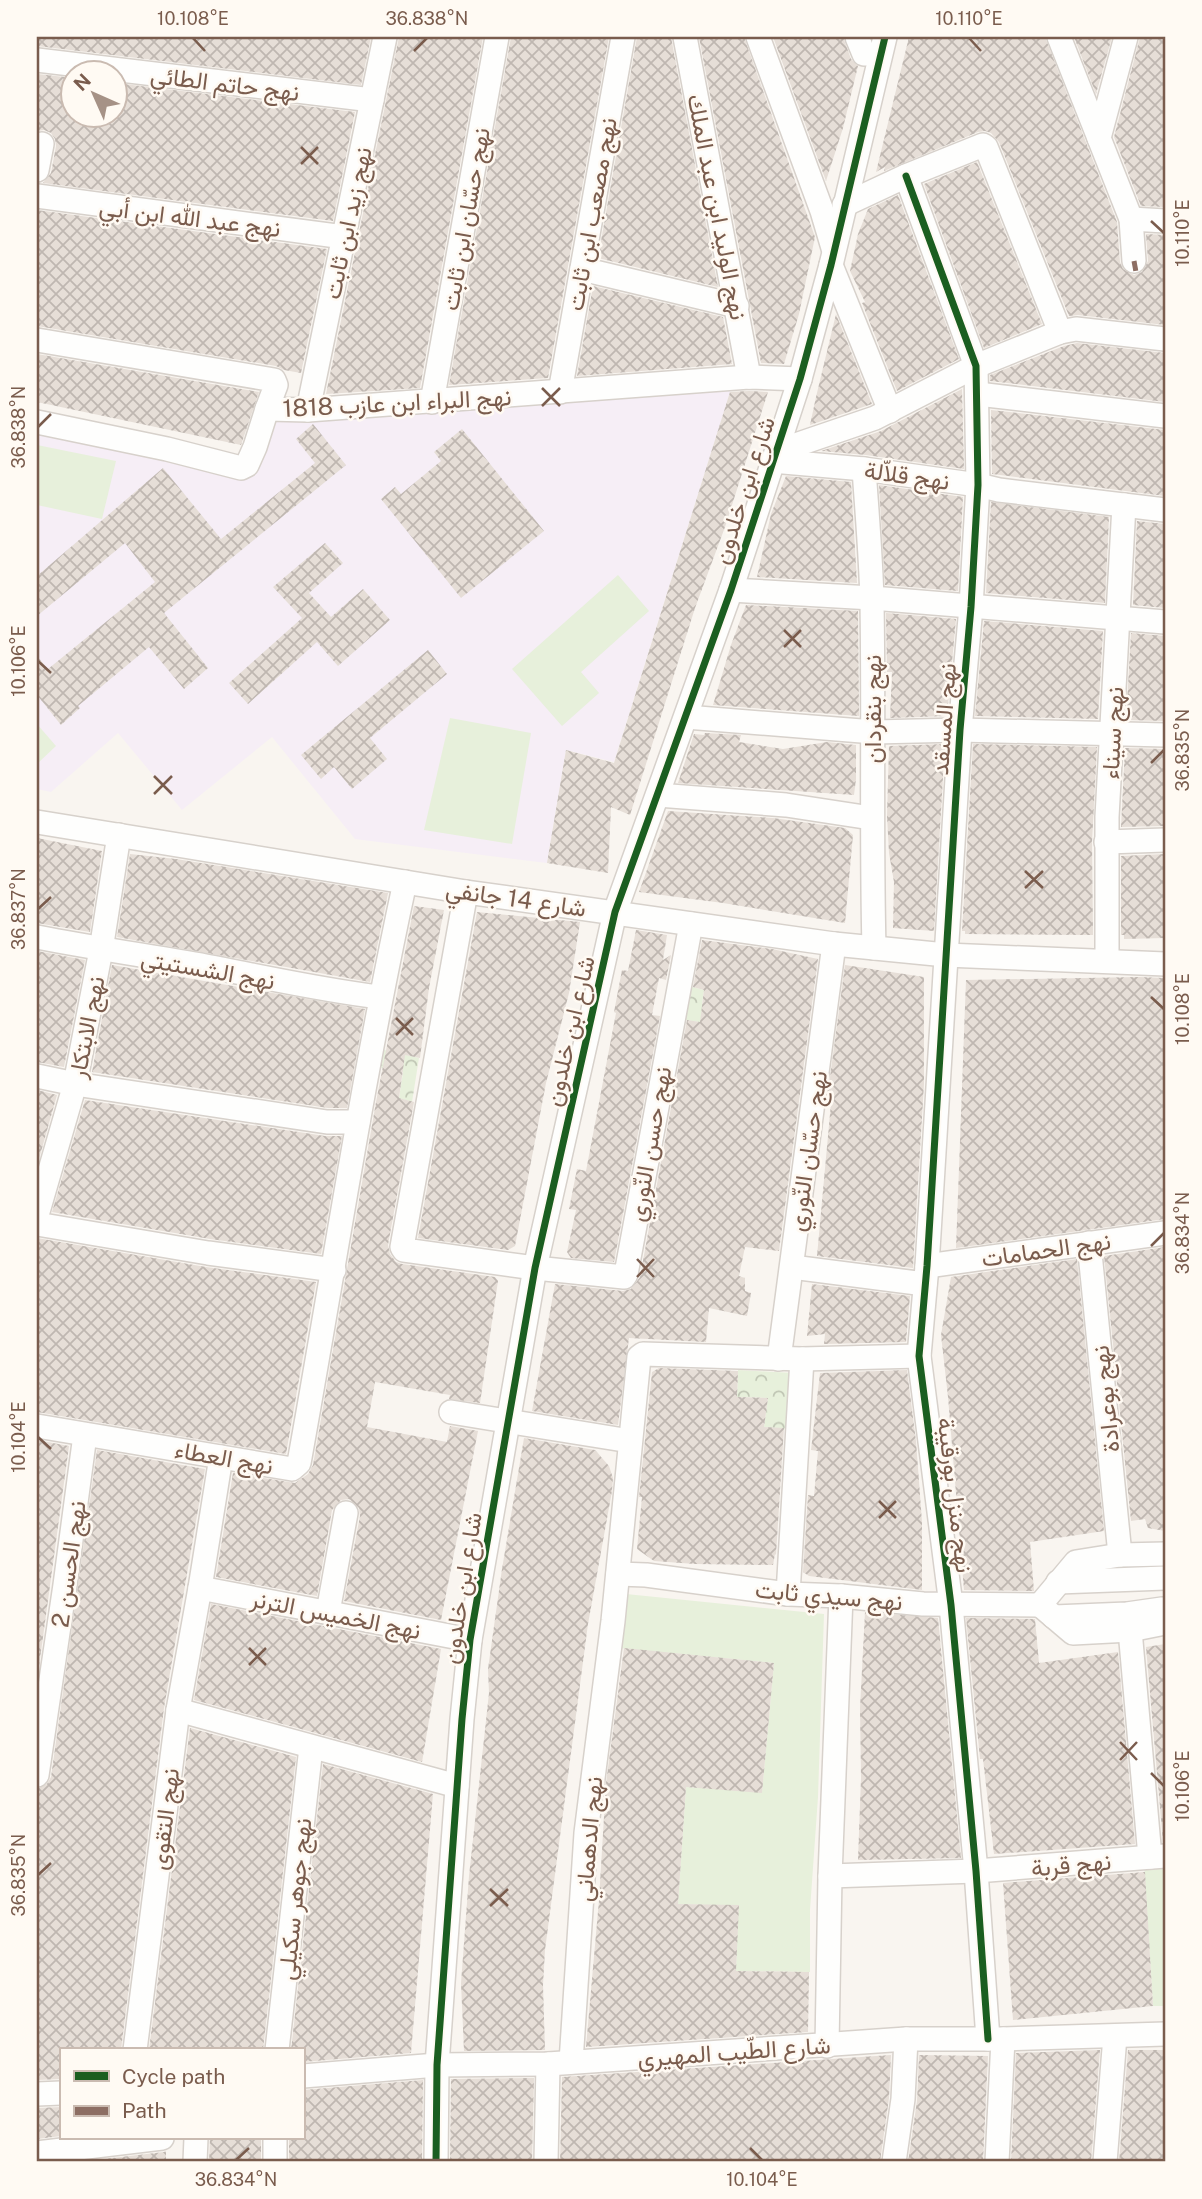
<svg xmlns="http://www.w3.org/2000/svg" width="1202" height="2199" viewBox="0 0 1202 2199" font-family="'Public Sans',Vazirmatn,sans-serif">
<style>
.education{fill:#f6eef6}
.green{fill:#e7f0db}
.park{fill:url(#park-crowns)}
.building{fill:url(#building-cross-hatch)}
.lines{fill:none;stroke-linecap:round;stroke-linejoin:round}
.minor-casing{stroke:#d7d1cb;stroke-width:26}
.minor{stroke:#fefefd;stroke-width:23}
.quiet{stroke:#8d6e63;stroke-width:5;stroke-dasharray:10 5;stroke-linecap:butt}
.cycleway-casing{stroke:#fffaf3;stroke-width:11}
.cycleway{stroke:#1b5e20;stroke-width:7}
.ticks{fill:none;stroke:#7a5c4d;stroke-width:2.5}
.labels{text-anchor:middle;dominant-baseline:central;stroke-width:5;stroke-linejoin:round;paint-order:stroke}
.street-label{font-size:24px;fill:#7a5c4d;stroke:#fffaf3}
.neatline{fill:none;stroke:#7a5c4d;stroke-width:2.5}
.ticks-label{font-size:18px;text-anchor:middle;fill:#7a5c4d}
</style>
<defs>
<pattern id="park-crowns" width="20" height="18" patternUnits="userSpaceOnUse" patternTransform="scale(1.75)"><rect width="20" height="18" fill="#e7f0db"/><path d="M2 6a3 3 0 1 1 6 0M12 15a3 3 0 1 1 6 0" fill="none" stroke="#c0c6b4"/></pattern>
<pattern id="building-cross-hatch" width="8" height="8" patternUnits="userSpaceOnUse" patternTransform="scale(1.75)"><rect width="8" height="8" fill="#e6ded7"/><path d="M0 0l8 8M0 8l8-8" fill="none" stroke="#bfb7b1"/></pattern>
</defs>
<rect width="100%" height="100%" fill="#f9f5f0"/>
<path class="education" d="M 731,389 L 614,762 L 566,750 L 547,863 L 355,839 L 272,737 L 182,810 L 118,733 L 51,792 L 37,789 L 37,417 L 262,463 L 279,415 Z"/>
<g class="green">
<path d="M 37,445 L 116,461 L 102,519 L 37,505 Z"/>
<path d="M 618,575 L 649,611 L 581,672 L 599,693 L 562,726 L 512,669 Z"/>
<path d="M 450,718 L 531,733 L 512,844 L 424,830 Z"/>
<path d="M 37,724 L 56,746 L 37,764 Z"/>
<path d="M 626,1594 L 824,1614 L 818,1797 L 810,1910 L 810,1972 L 736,1971 L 738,1906 L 678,1904 L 686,1787 L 762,1792 L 774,1663 L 619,1648 Z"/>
<path d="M 1165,1862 L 1165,2006 L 1153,2006 L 1144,1864 Z"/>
</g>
<g class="park">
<path d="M 685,985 L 704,990 L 702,1004 L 751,1030 L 679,1019 Z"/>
<path d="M 376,1048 L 419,1058 L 412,1102 L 399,1098 L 403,1072 L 373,1066 Z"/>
<path d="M 738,1370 L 794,1373 L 788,1429 L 764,1427 L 768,1398 L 737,1397 Z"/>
</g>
<g class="building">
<path d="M 37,37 L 371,37 L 361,85 L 37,46 Z"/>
<path d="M 399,37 L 483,37 L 420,388 L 326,394 Z"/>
<path d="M 511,37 L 609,37 L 548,378 L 449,385 Z"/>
<path d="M 637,37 L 671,37 L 718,287 L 598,258 Z"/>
<path d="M 699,37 L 744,37 L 815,237 L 799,314 L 784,364 L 761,363 Z"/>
<path d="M 773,37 L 843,37 L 851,59 L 858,66 L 843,128 L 826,181 Z"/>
<path d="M 909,37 L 1045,37 L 1117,222 L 1120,262 L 1123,269 L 1134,275 L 1142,272 L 1148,261 L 1146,234 L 1165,235 L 1165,325 L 1078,315 L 1069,316 L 999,142 L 991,133 L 985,131 L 978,132 L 884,171 L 885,167 L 876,172 Z"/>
<path d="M 1074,37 L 1112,37 L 1096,94 Z"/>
<path d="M 1140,37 L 1165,37 L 1165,207 L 1141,206 L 1114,137 Z"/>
<path d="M 37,74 L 74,78 L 74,116 L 116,116 L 116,83 L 355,112 L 333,221 L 43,183 L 51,173 L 56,146 L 55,139 L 51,133 L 44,130 L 37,131 Z"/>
<path d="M 977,162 L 1042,324 L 984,348 L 924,184 Z"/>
<path d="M 898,195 L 959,359 L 897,391 L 862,303 L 865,302 L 850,271 L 858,234 L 868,209 Z"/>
<path d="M 37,210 L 327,249 L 301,373 L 284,370 L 276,366 L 37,326 Z"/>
<path d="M 593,286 L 723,317 L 732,364 L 577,376 Z"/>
<path d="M 836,314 L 872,404 L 810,425 L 816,397 Z"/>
<path d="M 1077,343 L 1165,353 L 1165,402 L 990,381 L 990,375 L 1064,346 Z"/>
<path d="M 37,354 L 259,392 L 241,445 L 37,402 Z"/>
<path d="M 962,389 L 964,469 L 866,455 L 821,451 L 881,431 Z"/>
<path d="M 749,391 L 768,392 L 725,527 L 695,608 L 630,815 L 611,807 L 608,873 L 547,863 L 566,750 L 614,763 L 730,392 Z"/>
<path d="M 991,410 L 1165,430 L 1165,496 L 992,474 Z"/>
<path d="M 313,424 L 346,465 L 164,613 L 208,668 L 184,689 L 149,647 L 78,706 L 80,708 L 61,725 L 37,695 L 37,656 L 48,669 L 155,582 L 125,543 L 37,616 L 37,576 L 163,468 L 221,539 L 315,463 L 296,439 Z"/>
<path d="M 462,429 L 544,531 L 461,598 L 381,499 L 395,487 L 401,494 L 441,461 L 434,452 Z"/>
<path d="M 786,476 L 851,482 L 857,583 L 757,577 L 771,514 Z"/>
<path d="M 879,485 L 963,497 L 958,591 L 885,585 Z"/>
<path d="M 991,502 L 1109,517 L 1105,603 L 986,593 Z"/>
<path d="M 1137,521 L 1165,524 L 1165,608 L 1133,605 Z"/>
<path d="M 325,543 L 343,563 L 309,593 L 331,617 L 363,589 L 390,620 L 338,666 L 317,642 L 248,704 L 229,683 L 302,618 L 273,587 Z"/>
<path d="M 746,605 L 858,611 L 859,716 L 713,705 L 731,645 Z"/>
<path d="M 886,613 L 956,619 L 947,716 L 890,718 L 892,672 L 887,672 Z"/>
<path d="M 984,621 L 1103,631 L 1098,719 L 975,716 Z"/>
<path d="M 1131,633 L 1165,636 L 1165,721 L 1126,720 Z"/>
<path d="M 428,650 L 447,674 L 370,738 L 387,759 L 352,789 L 334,767 L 321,779 L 301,755 Z"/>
<path d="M 705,733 L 741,735 L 739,742 L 783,749 L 827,742 L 856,745 L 856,779 L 854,795 L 678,783 L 694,734 L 704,735 Z"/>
<path d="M 945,744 L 934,931 L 893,928 L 894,882 L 889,853 L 887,816 L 889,746 Z"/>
<path d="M 973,744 L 1097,747 L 1092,842 L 1093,935 L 965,934 L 965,931 L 962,931 Z"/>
<path d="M 1125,748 L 1165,749 L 1165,826 L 1121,827 Z"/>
<path d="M 668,811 L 773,818 L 845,828 L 853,835 L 845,923 L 723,903 L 639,892 Z"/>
<path d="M 37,838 L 102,851 L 90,932 L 37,923 Z"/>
<path d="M 130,854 L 176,859 L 388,893 L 370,982 L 117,937 Z"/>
<path d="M 1165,854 L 1165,938 L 1124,939 L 1124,935 L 1121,935 L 1121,856 Z"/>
<path d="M 414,906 L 444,910 L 429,988 L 420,1058 L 405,1055 L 399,1098 L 414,1102 L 388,1245 L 390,1254 L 396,1262 L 402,1264 L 495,1277 L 498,1281 L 480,1403 L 449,1399 L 450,1395 L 375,1382 L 367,1427 L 447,1442 L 450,1426 L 478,1431 L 441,1620 L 344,1601 L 360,1516 L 359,1508 L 349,1499 L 341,1500 L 332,1510 L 317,1596 L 216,1577 L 233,1473 L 295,1483 L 308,1474 L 313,1465 L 376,1102 Z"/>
<path d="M 477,912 L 580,922 L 569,993 L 546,1083 L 515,1246 L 508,1250 L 418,1238 Z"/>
<path d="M 636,930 L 667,935 L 663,960 L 671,955 L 666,980 L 659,978 L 652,1015 L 660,1016 L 614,1262 L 571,1258 L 567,1252 L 576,1210 L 569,1209 L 577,1169 L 586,1171 L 616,1013 L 614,1012 L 622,970 L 628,971 Z"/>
<path d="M 702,940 L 772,949 L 818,959 L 779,1251 L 745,1247 L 739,1276 L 745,1278 L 745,1291 L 751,1293 L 747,1316 L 709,1308 L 706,1342 L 629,1338 L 618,1425 L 532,1411 L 555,1284 L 623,1291 L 631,1289 L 640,1277 L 687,1020 L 700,1022 L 704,990 L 693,987 Z"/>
<path d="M 37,951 L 85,960 L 64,1067 L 37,1062 Z"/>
<path d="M 112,965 L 365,1009 L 347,1108 L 328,1108 L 92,1072 Z"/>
<path d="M 845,965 L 924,977 L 924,1084 L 913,1268 L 817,1256 L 832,1092 L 828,1092 Z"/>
<path d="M 1139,977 L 1165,978 L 1165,1219 L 956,1248 L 966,980 Z"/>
<path d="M 37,1090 L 57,1095 L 37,1166 Z"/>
<path d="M 85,1100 L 325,1136 L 342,1136 L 321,1254 L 210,1239 L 52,1212 Z"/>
<path d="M 37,1238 L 206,1267 L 316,1282 L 286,1454 L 37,1412 Z"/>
<path d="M 1165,1247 L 1165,1531 L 1148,1528 L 1145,1519 L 1131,1521 L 1104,1256 Z"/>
<path d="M 1077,1259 L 1104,1531 L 1030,1542 L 1034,1591 L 964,1590 L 948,1397 L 941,1335 L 951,1277 Z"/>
<path d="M 812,1284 L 910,1296 L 906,1342 L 824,1344 L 825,1334 L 807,1336 Z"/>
<path d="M 659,1368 L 738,1371 L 737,1397 L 768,1398 L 764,1427 L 784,1428 L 776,1555 L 775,1554 L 773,1565 L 695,1564 L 654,1561 L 637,1549 L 642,1497 L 639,1497 L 652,1372 Z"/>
<path d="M 907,1370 L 916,1441 L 922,1522 L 922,1590 L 809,1576 L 803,1572 L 808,1495 L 814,1496 L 818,1451 L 811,1450 L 820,1373 Z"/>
<path d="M 524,1438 L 595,1450 L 609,1466 L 613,1478 L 612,1491 L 588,1624 L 545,1950 L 543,1985 L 545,2050 L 464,2051 L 461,1983 L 469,1876 L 489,1693 L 488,1669 L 502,1569 Z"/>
<path d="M 37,1440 L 69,1446 L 37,1681 Z"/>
<path d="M 97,1450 L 205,1469 L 164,1708 L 121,2050 L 61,2050 L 61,2079 L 37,2080 L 37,1789 L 47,1784 L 51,1777 Z"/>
<path d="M 211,1604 L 441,1649 L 422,1762 L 194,1700 Z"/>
<path d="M 865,1612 L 938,1618 L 961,1858 L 858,1860 L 861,1778 L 860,1708 Z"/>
<path d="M 966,1618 L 1035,1619 L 1039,1663 L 1118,1652 L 1135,1844 L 994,1854 L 983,1759 L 980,1759 Z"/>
<path d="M 1165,1644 L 1165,1842 L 1163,1842 L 1146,1647 Z"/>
<path d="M 624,1648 L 774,1663 L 762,1793 L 686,1787 L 678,1904 L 739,1905 L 736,1971 L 809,1972 L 808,2032 L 586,2047 L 599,1900 L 606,1783 Z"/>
<path d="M 190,1728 L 296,1757 L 263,2050 L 149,2050 Z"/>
<path d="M 323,1764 L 433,1794 L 411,2053 L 303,2062 L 303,2050 L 291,2050 Z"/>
<path d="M 1145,1872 L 1153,2006 L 1013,2020 L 1003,1883 Z"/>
<path d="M 1100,2050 L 1091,2162 L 1011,2162 L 1016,2053 Z"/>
<path d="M 1128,2050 L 1165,2050 L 1165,2162 L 1119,2162 Z"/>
<path d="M 891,2055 L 889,2098 L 880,2162 L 560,2162 L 562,2077 Z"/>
<path d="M 919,2055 L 988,2056 L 983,2162 L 908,2162 L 917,2101 Z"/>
<path d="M 534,2078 L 532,2162 L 450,2162 L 451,2079 Z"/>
<path d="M 423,2080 L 422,2162 L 289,2162 L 289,2138 L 303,2138 L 303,2090 Z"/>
<path d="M 61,2107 L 61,2136 L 37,2139 L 37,2108 Z"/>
<path d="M 210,2138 L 261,2138 L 261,2162 L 209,2162 Z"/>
<path d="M 166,2151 L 166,2162 L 77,2162 L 164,2152 Z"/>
</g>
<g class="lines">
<defs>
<g id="minor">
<path d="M 685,37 L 749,377"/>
<path d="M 758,37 L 822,211 L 833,248"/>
<path d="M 857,37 L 864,54"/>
<path d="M 1059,37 L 1131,219 L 1134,261"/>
<path d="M 37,60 L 372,100"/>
<path d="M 1099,138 L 1126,37"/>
<path d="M 37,170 L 42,144"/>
<path d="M 906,176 L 976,366 L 978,485 L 971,607 L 960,730 L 927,1266 L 919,1356 L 951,1605 L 976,1871 L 988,2039"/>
<path d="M 37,196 L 344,237"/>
<path d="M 844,205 L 906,176 L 983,145 L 986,147 L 1060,332"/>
<path d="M 1131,219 L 1165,221"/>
<path d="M 831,265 L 890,411"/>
<path d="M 582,269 L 737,306"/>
<path d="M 37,340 L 274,380 L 276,385 L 267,409 L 308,410 L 749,377 L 800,379"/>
<path d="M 560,392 L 623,37"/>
<path d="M 978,394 L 1165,416"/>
<path d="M 432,402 L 497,37"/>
<path d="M 308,410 L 385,37"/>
<path d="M 37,422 L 167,449 L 241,468 L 247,465 L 255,447 L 267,409"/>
<path d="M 778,448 L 787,448 L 875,418 L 976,366 L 1060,332 L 1076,329 L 1165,339"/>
<path d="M 772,461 L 864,469 L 978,485 L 999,490 L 1165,510"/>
<path d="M 864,469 C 867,513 871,558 872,602 C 874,717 871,833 874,948"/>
<path d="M 731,590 L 872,598 L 1165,622"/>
<path d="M 686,717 L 874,732 L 960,730 L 1165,735"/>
<path d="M 658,795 L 786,805 L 871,818"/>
<path d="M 37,822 L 466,892 L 834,944 L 946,955 L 1165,964"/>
<path d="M 1106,842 L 1165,840"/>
<path d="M 466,892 L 402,1247 L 404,1250 L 535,1268 L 624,1277 L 626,1274 L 691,924"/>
<path d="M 37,937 C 93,948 149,956 206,966 C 264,977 321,990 380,997"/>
<path d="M 1107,961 L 1107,817 L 1124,505"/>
<path d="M 37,1076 L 75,1084 L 327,1122 L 358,1122"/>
<path d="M 37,1215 L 75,1084 L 101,950 L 119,835"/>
<path d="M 37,1224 L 208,1253 L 334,1270"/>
<path d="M 1089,1243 L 1120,1555"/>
<path d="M 927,1266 L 1165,1233"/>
<path d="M 792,1267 L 925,1284"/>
<path d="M 779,1359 L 834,944"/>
<path d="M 451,1412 L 630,1441"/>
<path d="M 37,1426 L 292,1469 L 299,1463 C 334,1269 363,1075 405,882"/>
<path d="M 618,1574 L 646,1575 L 788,1594 L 841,1596 L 923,1604 L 1040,1605"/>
<path d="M 1058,1582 L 1165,1578"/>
<path d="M 200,1588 L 470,1640"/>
<path d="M 788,1594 L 802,1359"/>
<path d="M 1040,1605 L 1076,1562 L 1120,1555 L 1165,1554"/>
<path d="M 1040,1605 L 1073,1633 L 1130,1630 L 1165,1623"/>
<path d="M 328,1612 L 346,1513"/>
<path d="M 1054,1617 L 1127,1614 L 1162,1609"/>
<path d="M 1130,1630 L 1150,1857"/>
<path d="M 178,1710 L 457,1786"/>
<path d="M 37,1775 L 65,1585 L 85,1435"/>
<path d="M 830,1876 L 976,1871 L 1165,1856"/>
<path d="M 827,2046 L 830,1876 L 841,1596"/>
<path d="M 135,2050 L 178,1710 L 200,1588 L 221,1457"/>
<path d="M 277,2050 L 311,1747"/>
<path d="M 571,2062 L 586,1833 L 613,1621 L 639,1357 L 643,1354 L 802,1359 L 919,1356"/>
<path d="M 303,2076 L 437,2065 L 548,2064 L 906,2039 L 1003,2039 L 1165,2034"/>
<path d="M 37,2094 L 61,2093"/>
<path d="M 275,2138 L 275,2162"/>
<path d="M 37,2153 L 162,2138"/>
<path d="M 195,2162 L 196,2138"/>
<path d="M 436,2162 L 437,2065 L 462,1719 L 470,1640 L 535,1268 L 615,912 L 731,590 L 800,379 L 831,265 L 885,37"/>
<path d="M 546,2162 L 548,2064"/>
<path d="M 894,2162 L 903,2099 L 906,2039"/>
<path d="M 997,2162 L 1003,2039"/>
<path d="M 1105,2162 L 1115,2036"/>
</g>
</defs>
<use href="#minor" class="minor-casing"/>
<use href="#minor" class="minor"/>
<path class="quiet" d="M 1134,261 L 1136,272"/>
<defs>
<g id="cycleway">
<path d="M 906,176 L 976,366 L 978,485 L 971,607 L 960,730 L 927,1266 L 919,1356 L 951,1605 L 976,1871 L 988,2039"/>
<path d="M 436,2162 L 437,2065 L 462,1719 L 470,1640 L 535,1268 L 615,912 L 731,590 L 800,379 L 831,265 L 885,37"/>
</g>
</defs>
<use href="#cycleway" class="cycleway-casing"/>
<use href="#cycleway" class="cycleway"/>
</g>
<path class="ticks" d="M 193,38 L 205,51M 969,38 L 981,51M 414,51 L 427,38M 301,147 L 318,164M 301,164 L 318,147M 1151,221 L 1164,233M 542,388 L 560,406M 542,406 L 560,388M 38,427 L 51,414M 784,630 L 801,647M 784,647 L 801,630M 38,661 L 51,673M 1151,763 L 1164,750M 154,776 L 172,794M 154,794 L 172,776M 1025,871 L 1043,888M 1025,888 L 1043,871M 38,909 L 51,897M 1151,997 L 1164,1009M 396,1018 L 413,1035M 396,1035 L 413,1018M 1151,1246 L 1164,1233M 637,1259 L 654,1277M 637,1277 L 654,1259M 38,1437 L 51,1449M 879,1501 L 896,1518M 879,1518 L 896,1501M 249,1648 L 266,1665M 249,1665 L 266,1648M 1120,1742 L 1137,1760M 1120,1760 L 1137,1742M 1151,1773 L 1164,1786M 38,1875 L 51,1863M 490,1889 L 508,1906M 490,1906 L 508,1889M 750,2148 L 762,2160M 236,2160 L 249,2148"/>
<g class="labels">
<g class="street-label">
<text transform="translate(225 83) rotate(7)">نهج حاتم الطائي</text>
<text transform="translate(718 207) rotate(79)">نهج الوليد ابن عبد الملك</text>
<text transform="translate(591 214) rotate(-80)">نهج مصعب ابن ثابت</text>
<text transform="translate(190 217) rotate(7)">نهج عبد الله ابن أبي</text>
<text transform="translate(465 219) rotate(-80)">نهج حسّان ابن ثابت</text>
<text transform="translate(347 223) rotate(-78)">نهج زيد ابن ثابت</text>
<text transform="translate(397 402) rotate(-3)">نهج البراء ابن عازب 1818</text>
<text transform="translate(907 475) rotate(8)">نهج قلاّلة</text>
<text transform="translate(743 490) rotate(-72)">شارع ابن خلدون</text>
<text transform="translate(872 709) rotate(-90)">نهج بنقردان</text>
<text transform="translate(943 719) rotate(-86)">نهج المسقد</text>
<text transform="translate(1112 733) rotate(-87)">نهج سيناء</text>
<text transform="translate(516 898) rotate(8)">شارع 14 جانفي</text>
<text transform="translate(208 969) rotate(10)">نهج الشستيتي</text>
<text transform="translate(86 1027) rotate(-79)">نهج الابتكار</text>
<text transform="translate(569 1031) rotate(-77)">شارع ابن خلدون</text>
<text transform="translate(649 1144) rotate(-80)">نهج حسن النّوري</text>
<text transform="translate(807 1151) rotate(-82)">نهج حسّان النّوري</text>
<text transform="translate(1046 1249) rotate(-8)">نهج الحمامات</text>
<text transform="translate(1105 1399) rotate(-96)">نهج بوعرادة</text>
<text transform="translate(224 1457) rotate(10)">نهج العطاء</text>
<text transform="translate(956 1495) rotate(83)">نهج منزل بورقيبة</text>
<text transform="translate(68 1564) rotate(-82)">نهج الحسن 2</text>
<text transform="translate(461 1588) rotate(-81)">شارع ابن خلدون</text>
<text transform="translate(829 1595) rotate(5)">نهج سيدي ثابت</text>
<text transform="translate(336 1614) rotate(11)">نهج الخميس الترنر</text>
<text transform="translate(164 1819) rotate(-83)">نهج التقوى</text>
<text transform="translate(588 1839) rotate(-85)">نهج الدهماني</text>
<text transform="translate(1071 1864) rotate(-5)">نهج قربة</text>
<text transform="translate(294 1899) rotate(-84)">نهج جوهر سكيلي</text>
<text transform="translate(734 2051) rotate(-4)">شارع الطّيب المهيري</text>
</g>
</g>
<rect width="1202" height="2199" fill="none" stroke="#fffaf3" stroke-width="77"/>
<rect x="60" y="2048" width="245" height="91" fill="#fffaf3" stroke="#cabbb1" stroke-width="2"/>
<rect x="74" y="2071" width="35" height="10" fill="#1b5e20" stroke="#cabbb1" stroke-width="2"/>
<text x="122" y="2084" font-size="21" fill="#7a5c4d">Cycle path</text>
<rect x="74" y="2106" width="35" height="10" fill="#8d6e63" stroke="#cabbb1" stroke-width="2"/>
<text x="122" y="2118" font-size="21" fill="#7a5c4d">Path</text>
<g transform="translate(94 94) rotate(315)"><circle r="33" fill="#fffaf3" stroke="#cabbb1" stroke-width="2"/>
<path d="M0-5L12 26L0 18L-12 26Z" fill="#a69286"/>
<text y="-10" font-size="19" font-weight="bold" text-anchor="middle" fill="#7a5c4d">N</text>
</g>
<rect x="38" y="38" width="1126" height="2122" class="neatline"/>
<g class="ticks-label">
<text x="193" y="25">10.108°E</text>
<text x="427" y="25">36.838°N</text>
<text x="969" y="25">10.110°E</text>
<text transform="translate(1183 233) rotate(-90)" y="6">10.110°E</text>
<text transform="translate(19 427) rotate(-90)" y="6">36.838°N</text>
<text transform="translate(19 661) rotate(-90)" y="6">10.106°E</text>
<text transform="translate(1183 750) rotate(-90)" y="6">36.835°N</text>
<text transform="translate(19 909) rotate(-90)" y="6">36.837°N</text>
<text transform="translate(1183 1009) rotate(-90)" y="6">10.108°E</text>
<text transform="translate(1183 1233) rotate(-90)" y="6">36.834°N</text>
<text transform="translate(19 1437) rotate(-90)" y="6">10.104°E</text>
<text transform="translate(1183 1786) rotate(-90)" y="6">10.106°E</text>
<text transform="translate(19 1875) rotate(-90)" y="6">36.835°N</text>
<text x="236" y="2186">36.834°N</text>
<text x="762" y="2186">10.104°E</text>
</g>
</svg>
